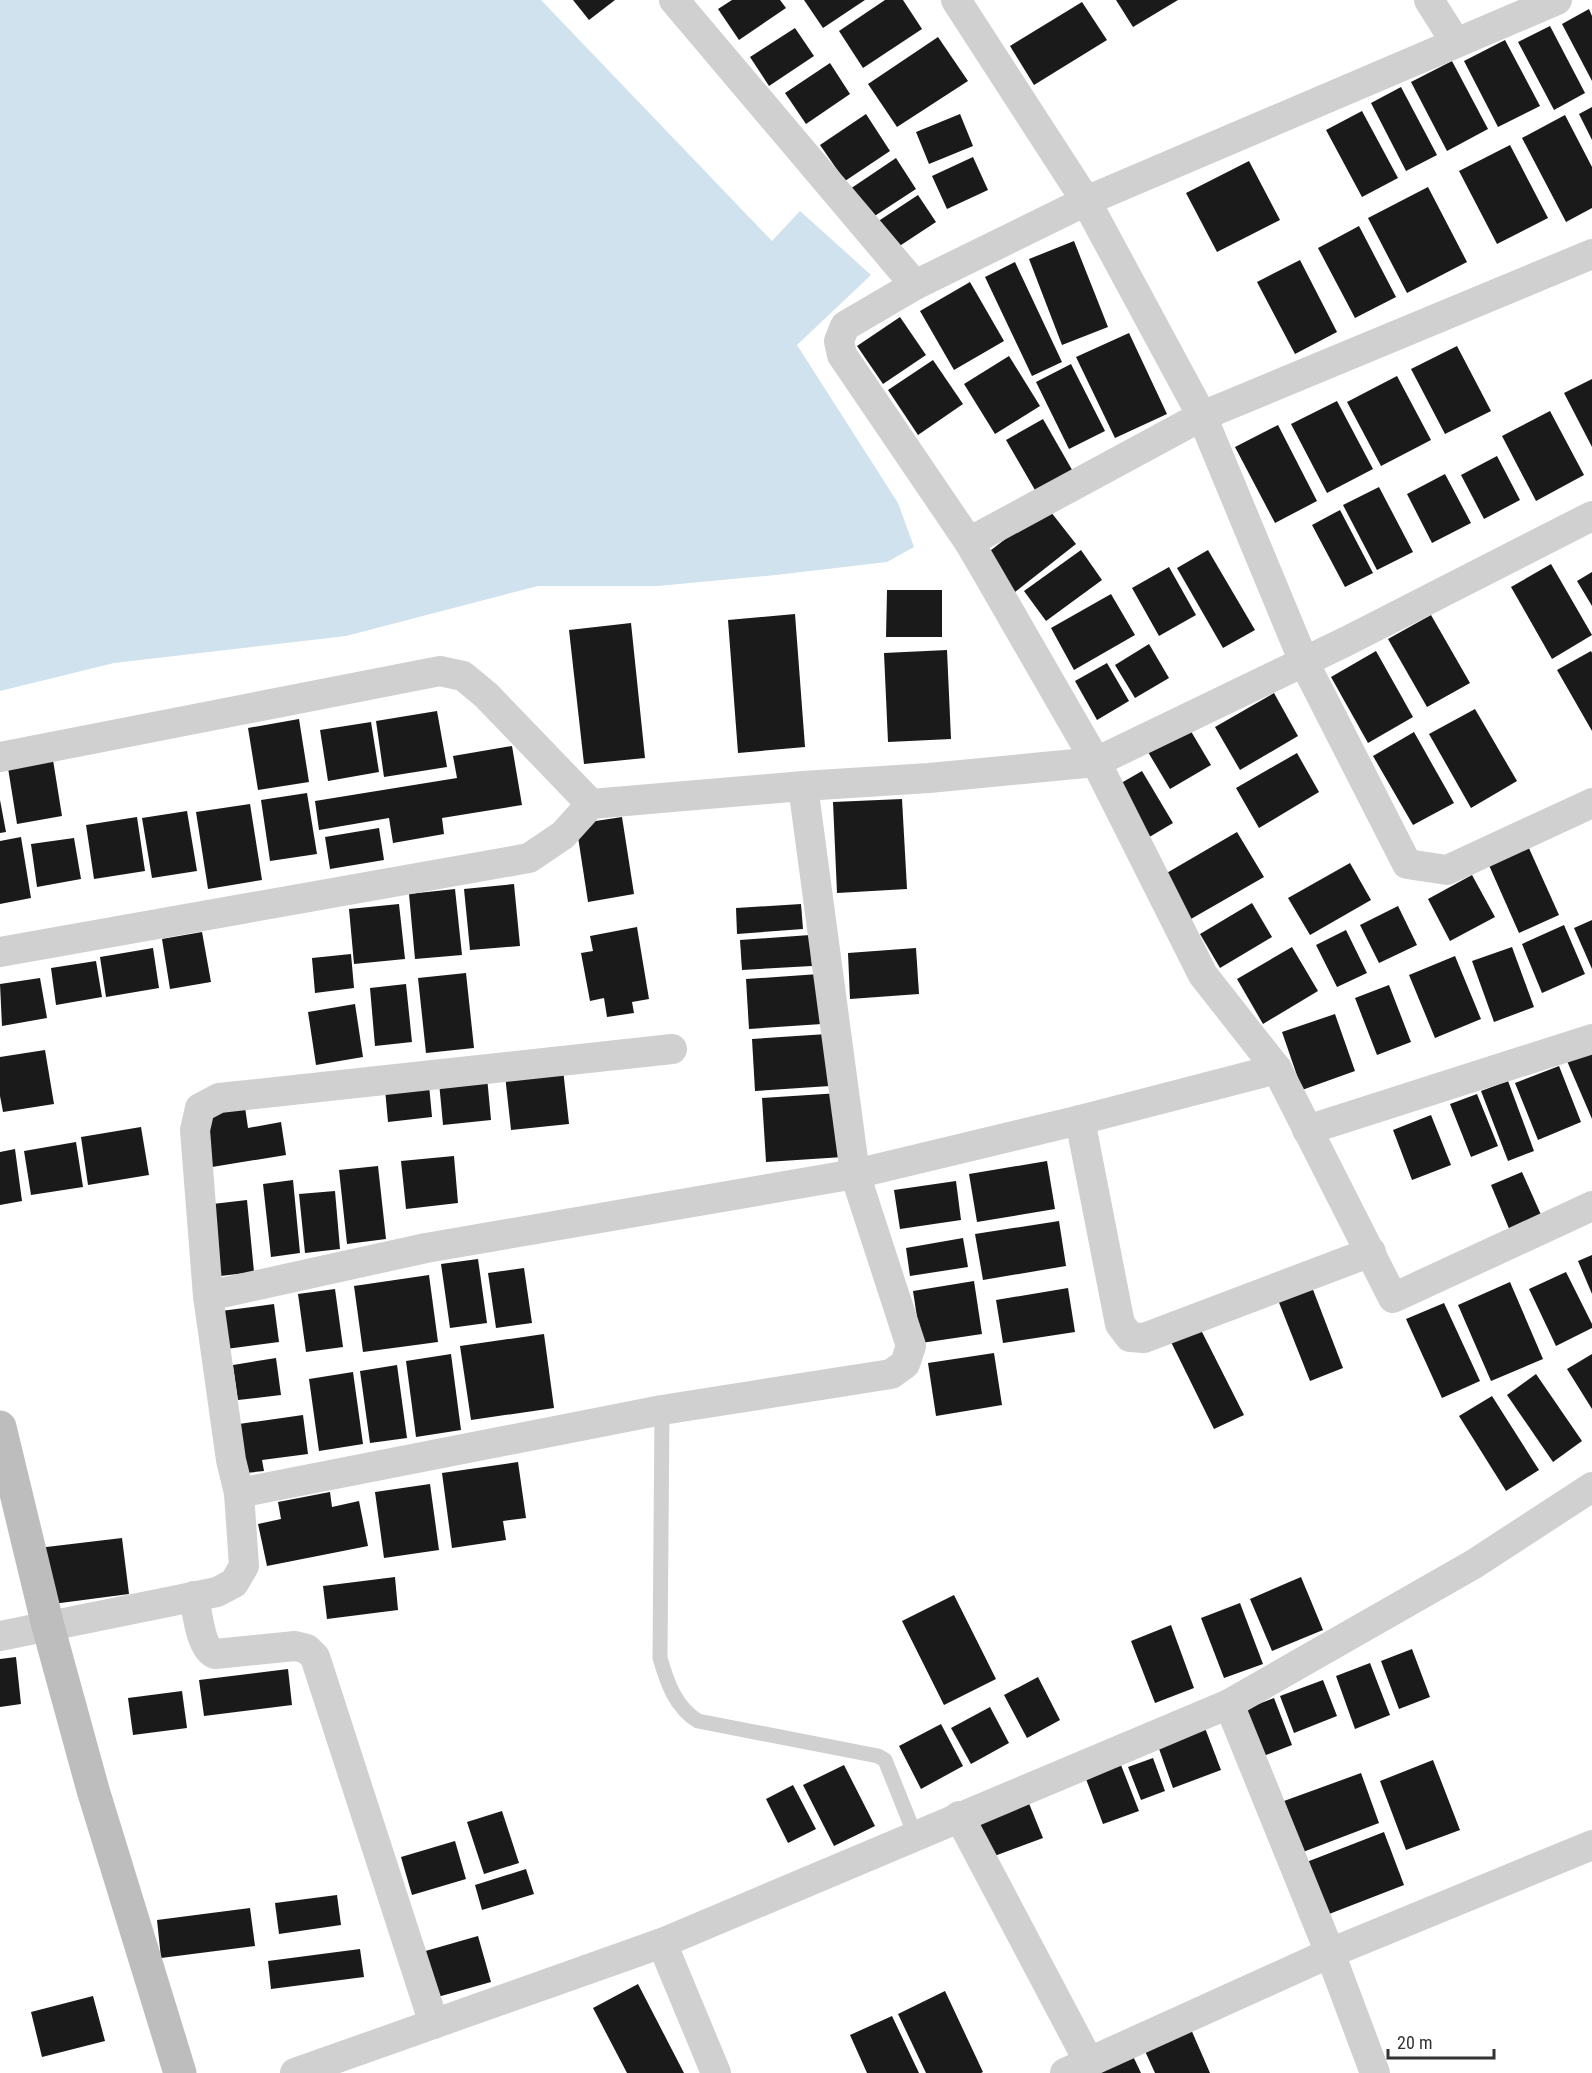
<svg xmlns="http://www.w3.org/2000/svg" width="1592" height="2073" viewBox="0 0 1592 2073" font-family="'Roboto Condensed',sans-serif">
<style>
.water{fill:#cfe2ee}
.building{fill:#1a1a1a}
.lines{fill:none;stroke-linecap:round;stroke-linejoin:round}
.lane{stroke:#d0d0d0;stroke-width:15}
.street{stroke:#d0d0d0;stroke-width:30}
.secondary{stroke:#bdbdbd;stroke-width:33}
</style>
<rect width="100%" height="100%" fill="#fff"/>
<path class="water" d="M 0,0 L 541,0 L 772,241 L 800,211 L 871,275 L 797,345 L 898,503 L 914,547 L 887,562 L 776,575 L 658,586 L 538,586 L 346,636 L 114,663 L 0,691 Z"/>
<g class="building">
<path d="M 573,0 L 615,0 L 589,20 Z"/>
<path d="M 732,0 L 780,0 L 786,8 L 739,40 L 718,9 Z"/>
<path d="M 804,0 L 865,0 L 823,28 Z"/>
<path d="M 885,0 L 903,0 L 922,29 L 863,68 L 839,31 Z"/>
<path d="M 1116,0 L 1178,0 L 1133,27 Z"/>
<path d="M 1082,2 L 1107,40 L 1034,85 L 1010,46 Z"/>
<path d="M 1589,9 L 1592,16 L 1592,81 L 1562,24 Z"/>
<path d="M 1550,26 L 1585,93 L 1554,110 L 1518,42 Z"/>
<path d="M 795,28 L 814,56 L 769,86 L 750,57 Z"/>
<path d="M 938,37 L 968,81 L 897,127 L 868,84 Z"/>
<path d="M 1505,40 L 1540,106 L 1498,127 L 1464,61 Z"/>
<path d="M 1452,61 L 1488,129 L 1447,151 L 1411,82 Z"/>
<path d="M 830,63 L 850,94 L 806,124 L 785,93 Z"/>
<path d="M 1401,87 L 1437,155 L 1406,171 L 1371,103 Z"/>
<path d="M 1592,107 L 1592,140 L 1579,114 Z"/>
<path d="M 1362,111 L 1398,178 L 1362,197 L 1326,130 Z"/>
<path d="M 866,114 L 890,151 L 845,181 L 820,145 Z"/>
<path d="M 960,114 L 973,146 L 929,164 L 916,132 Z"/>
<path d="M 1565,115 L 1592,167 L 1592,208 L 1566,222 L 1522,138 Z"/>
<path d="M 1510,145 L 1548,218 L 1497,244 L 1459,171 Z"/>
<path d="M 973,157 L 988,190 L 947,209 L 932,176 Z"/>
<path d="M 896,158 L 916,189 L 870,219 L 850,189 Z"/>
<path d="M 1249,161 L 1280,220 L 1217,252 L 1186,193 Z"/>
<path d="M 1428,187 L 1467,262 L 1407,293 L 1368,218 Z"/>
<path d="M 918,195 L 936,222 L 895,249 L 877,222 Z"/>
<path d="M 1359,226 L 1396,297 L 1355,318 L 1318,248 Z"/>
<path d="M 1074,241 L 1108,327 L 1062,345 L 1029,259 Z"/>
<path d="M 1300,260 L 1337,332 L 1295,354 L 1257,282 Z"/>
<path d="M 1015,262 L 1062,362 L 1032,376 L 985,277 Z"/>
<path d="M 970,282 L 1004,341 L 954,370 L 920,311 Z"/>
<path d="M 900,317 L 926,355 L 883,384 L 857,346 Z"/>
<path d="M 1129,333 L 1167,414 L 1115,438 L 1076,357 Z"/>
<path d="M 1457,346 L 1491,411 L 1445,434 L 1411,369 Z"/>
<path d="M 1009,356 L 1040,406 L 995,434 L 964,384 Z"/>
<path d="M 933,360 L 963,404 L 918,435 L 888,390 Z"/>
<path d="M 1071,364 L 1105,431 L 1069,449 L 1036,382 Z"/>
<path d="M 1397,376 L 1431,440 L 1381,466 L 1347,402 Z"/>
<path d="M 1592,379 L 1592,447 L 1564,393 Z"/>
<path d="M 1337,401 L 1373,469 L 1327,493 L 1291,424 Z"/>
<path d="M 1550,411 L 1584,475 L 1536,501 L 1502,436 Z"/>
<path d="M 1043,419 L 1075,475 L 1039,497 L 1006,440 Z"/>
<path d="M 1278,425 L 1317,501 L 1275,523 L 1235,447 Z"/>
<path d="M 1497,456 L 1520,500 L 1484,519 L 1461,475 Z"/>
<path d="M 1445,474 L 1471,523 L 1432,543 L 1407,494 Z"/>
<path d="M 1379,487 L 1413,552 L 1377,570 L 1343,505 Z"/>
<path d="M 1047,507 L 1076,544 L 1015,592 L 986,554 Z"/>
<path d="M 1340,510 L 1373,573 L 1345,587 L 1312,525 Z"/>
<path d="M 1081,550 L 1102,580 L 1046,621 L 1024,591 Z"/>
<path d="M 1208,550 L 1255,630 L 1223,648 L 1177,568 Z"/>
<path d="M 1551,564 L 1592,635 L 1552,659 L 1511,587 Z"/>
<path d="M 1169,567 L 1196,615 L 1159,636 L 1132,588 Z"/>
<path d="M 1592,572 L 1592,606 L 1577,581 Z"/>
<path d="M 887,590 L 942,590 L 942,637 L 886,637 Z"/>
<path d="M 1111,594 L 1135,635 L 1074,670 L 1051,628 Z"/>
<path d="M 795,614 L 805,747 L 738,753 L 728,620 Z"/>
<path d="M 1431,615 L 1470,683 L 1427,707 L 1388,639 Z"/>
<path d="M 631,623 L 645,758 L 584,764 L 569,630 Z"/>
<path d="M 1149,644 L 1169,678 L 1135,698 L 1115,665 Z"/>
<path d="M 947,650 L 951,739 L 888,742 L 884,653 Z"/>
<path d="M 1376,651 L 1413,717 L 1368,743 L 1331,677 Z"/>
<path d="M 1591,651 L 1592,653 L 1592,731 L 1557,670 Z"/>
<path d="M 1107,663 L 1129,701 L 1097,720 L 1075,681 Z"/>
<path d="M 1274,693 L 1298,736 L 1240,770 L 1215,727 Z"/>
<path d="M 1475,709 L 1517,781 L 1471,808 L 1429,734 Z"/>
<path d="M 437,711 L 447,767 L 384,777 L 376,721 Z"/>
<path d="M 299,719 L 309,782 L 258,790 L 248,728 Z"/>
<path d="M 371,722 L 379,772 L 328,781 L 320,730 Z"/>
<path d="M 1189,728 L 1211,765 L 1170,789 L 1148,752 Z"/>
<path d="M 1414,732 L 1454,803 L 1413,825 L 1373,756 Z"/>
<path d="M 512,746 L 522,805 L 442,818 L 444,834 L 393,843 L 389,818 L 319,830 L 315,801 L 457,778 L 453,756 Z"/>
<path d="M 1297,753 L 1319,792 L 1259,828 L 1236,788 Z"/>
<path d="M 53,760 L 62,816 L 17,824 L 8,768 Z"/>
<path d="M 1142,771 L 1173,823 L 1146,839 L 1116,786 Z"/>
<path d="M 307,793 L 317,854 L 270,861 L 261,800 Z"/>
<path d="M 902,799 L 907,889 L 837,893 L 833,802 Z"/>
<path d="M 0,800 L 6,832 L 0,833 Z"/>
<path d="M 250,804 L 262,880 L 208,889 L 196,812 Z"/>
<path d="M 187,811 L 197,871 L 152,878 L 142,818 Z"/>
<path d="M 137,817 L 145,871 L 94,879 L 86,825 Z"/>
<path d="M 622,817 L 634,894 L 588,902 L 576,824 Z"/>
<path d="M 379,828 L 384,860 L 330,869 L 325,837 Z"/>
<path d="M 1237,832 L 1264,877 L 1191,919 L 1165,874 Z"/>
<path d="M 21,837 L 31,898 L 0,904 L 0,841 Z"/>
<path d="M 74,838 L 81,879 L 37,887 L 31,844 Z"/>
<path d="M 1528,846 L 1559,915 L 1519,933 L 1488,863 Z"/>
<path d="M 1350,863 L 1371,900 L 1310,935 L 1288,898 Z"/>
<path d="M 1472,875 L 1495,917 L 1450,941 L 1428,899 Z"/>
<path d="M 514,884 L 520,946 L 470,950 L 464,889 Z"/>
<path d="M 455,889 L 462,955 L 415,959 L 409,894 Z"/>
<path d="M 1252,903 L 1272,937 L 1220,968 L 1200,934 Z"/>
<path d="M 399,904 L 405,959 L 354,964 L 349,909 Z"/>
<path d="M 801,904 L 803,929 L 737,934 L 736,908 Z"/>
<path d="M 1398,906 L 1417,945 L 1379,963 L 1360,925 Z"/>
<path d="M 1592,920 L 1592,969 L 1574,928 Z"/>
<path d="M 1564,925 L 1585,974 L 1542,993 L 1522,944 Z"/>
<path d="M 637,927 L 649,999 L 632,1002 L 634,1013 L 607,1017 L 604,998 L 590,1001 L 581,953 L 593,951 L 590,936 Z"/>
<path d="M 1346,930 L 1367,973 L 1337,987 L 1316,945 Z"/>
<path d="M 202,932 L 211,982 L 170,989 L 162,939 Z"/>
<path d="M 810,935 L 812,966 L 742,970 L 740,940 Z"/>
<path d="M 1292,947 L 1318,991 L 1263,1024 L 1237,979 Z"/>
<path d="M 1512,947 L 1534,1007 L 1494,1022 L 1472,961 Z"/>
<path d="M 153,948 L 159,988 L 106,997 L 100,957 Z"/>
<path d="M 916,948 L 919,994 L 850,999 L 848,953 Z"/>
<path d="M 351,954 L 354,988 L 315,993 L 312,958 Z"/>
<path d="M 1455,956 L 1481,1019 L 1435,1038 L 1409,975 Z"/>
<path d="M 96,961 L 102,997 L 56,1005 L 51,968 Z"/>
<path d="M 466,973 L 474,1048 L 426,1053 L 418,978 Z"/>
<path d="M 819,974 L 822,1024 L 749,1029 L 746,979 Z"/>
<path d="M 40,978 L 47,1018 L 2,1026 L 0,984 Z"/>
<path d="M 406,984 L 412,1042 L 375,1046 L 370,988 Z"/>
<path d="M 1389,985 L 1411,1042 L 1377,1055 L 1355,998 Z"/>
<path d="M 355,1004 L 363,1057 L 316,1065 L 308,1012 Z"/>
<path d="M 1335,1014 L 1355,1071 L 1302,1090 L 1282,1032 Z"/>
<path d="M 827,1034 L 830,1086 L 755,1091 L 752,1039 Z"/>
<path d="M 45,1050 L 54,1104 L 3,1112 L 0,1096 L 0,1057 Z"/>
<path d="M 1592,1051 L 1592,1119 L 1567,1061 Z"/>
<path d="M 1559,1066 L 1581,1122 L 1538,1140 L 1515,1083 Z"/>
<path d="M 563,1069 L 569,1124 L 511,1130 L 505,1075 Z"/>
<path d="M 487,1077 L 491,1120 L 443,1125 L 439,1082 Z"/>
<path d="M 1508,1081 L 1534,1151 L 1508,1161 L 1481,1091 Z"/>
<path d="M 429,1085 L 432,1117 L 388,1122 L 385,1089 Z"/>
<path d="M 840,1093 L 843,1157 L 766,1162 L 762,1098 Z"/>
<path d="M 1477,1094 L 1498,1146 L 1471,1157 L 1450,1104 Z"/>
<path d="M 245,1107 L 248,1128 L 281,1122 L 286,1155 L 212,1167 L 203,1114 Z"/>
<path d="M 1431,1115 L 1451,1165 L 1412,1180 L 1393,1130 Z"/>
<path d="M 141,1127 L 149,1175 L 88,1185 L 81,1137 Z"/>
<path d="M 76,1142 L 83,1187 L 31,1195 L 24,1151 Z"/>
<path d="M 15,1149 L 22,1201 L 0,1205 L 0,1152 Z"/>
<path d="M 454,1156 L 458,1203 L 406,1209 L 401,1161 Z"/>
<path d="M 1047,1161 L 1055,1209 L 977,1222 L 969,1174 Z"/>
<path d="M 378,1166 L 386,1239 L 347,1244 L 339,1170 Z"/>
<path d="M 1522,1172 L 1542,1217 L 1510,1231 L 1491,1185 Z"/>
<path d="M 293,1180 L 300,1253 L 271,1257 L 263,1184 Z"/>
<path d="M 956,1181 L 961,1220 L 900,1229 L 894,1190 Z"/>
<path d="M 335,1191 L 340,1249 L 305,1253 L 299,1194 Z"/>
<path d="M 247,1200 L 254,1272 L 212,1277 L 204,1205 Z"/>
<path d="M 1059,1221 L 1066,1266 L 983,1280 L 975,1234 Z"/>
<path d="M 963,1238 L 968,1267 L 910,1276 L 906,1248 Z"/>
<path d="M 1592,1255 L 1592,1294 L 1578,1261 Z"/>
<path d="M 478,1259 L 487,1323 L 450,1328 L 441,1264 Z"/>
<path d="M 524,1268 L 532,1323 L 496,1328 L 488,1273 Z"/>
<path d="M 1566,1272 L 1592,1324 L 1592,1328 L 1556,1346 L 1529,1289 Z"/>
<path d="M 429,1275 L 438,1342 L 363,1352 L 354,1286 Z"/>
<path d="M 974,1281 L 982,1334 L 921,1343 L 913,1291 Z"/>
<path d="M 1510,1282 L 1543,1359 L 1491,1381 L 1458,1305 Z"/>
<path d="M 1312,1287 L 1343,1368 L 1310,1381 L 1278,1300 Z"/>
<path d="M 1068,1288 L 1075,1332 L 1003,1343 L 996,1300 Z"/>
<path d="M 335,1289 L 343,1347 L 306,1352 L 298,1294 Z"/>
<path d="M 1444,1303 L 1480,1381 L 1442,1398 L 1406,1319 Z"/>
<path d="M 274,1304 L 279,1342 L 226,1349 L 221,1311 Z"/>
<path d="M 1200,1328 L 1244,1415 L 1214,1429 L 1171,1342 Z"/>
<path d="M 544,1334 L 554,1408 L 471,1420 L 460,1346 Z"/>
<path d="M 994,1353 L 1002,1405 L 936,1416 L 928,1363 Z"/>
<path d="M 451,1354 L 461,1430 L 416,1437 L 406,1361 Z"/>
<path d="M 1592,1354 L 1592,1409 L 1567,1369 Z"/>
<path d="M 276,1358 L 281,1395 L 238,1400 L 233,1365 Z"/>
<path d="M 397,1365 L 407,1438 L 370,1443 L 360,1371 Z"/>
<path d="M 353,1372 L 363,1444 L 319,1451 L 309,1379 Z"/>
<path d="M 1536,1374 L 1582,1441 L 1553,1462 L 1507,1395 Z"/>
<path d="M 1492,1396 L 1539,1470 L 1506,1491 L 1459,1416 Z"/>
<path d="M 303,1415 L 308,1454 L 262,1460 L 264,1471 L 246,1473 L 239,1424 Z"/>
<path d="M 518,1462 L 526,1518 L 503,1521 L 506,1540 L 452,1548 L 442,1473 Z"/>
<path d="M 430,1484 L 439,1550 L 384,1558 L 375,1492 Z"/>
<path d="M 330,1492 L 332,1507 L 359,1501 L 368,1546 L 267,1566 L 258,1524 L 281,1519 L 278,1502 Z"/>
<path d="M 122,1538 L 129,1594 L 45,1605 L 38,1548 Z"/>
<path d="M 395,1577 L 398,1610 L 327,1619 L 323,1586 Z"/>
<path d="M 1301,1577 L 1323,1630 L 1272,1651 L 1250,1599 Z"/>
<path d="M 954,1595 L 996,1679 L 944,1705 L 902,1621 Z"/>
<path d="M 1240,1603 L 1263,1664 L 1224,1678 L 1201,1618 Z"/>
<path d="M 1171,1625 L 1194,1688 L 1155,1703 L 1131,1641 Z"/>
<path d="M 1412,1649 L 1430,1697 L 1399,1709 L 1381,1661 Z"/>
<path d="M 16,1657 L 21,1704 L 0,1707 L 0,1659 Z"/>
<path d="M 1370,1663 L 1390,1715 L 1355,1729 L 1336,1676 Z"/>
<path d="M 288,1669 L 292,1705 L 204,1716 L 199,1680 Z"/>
<path d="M 1038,1677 L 1060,1720 L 1027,1738 L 1004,1695 Z"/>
<path d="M 1323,1680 L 1337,1716 L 1294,1733 L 1280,1696 Z"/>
<path d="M 182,1691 L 187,1728 L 133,1735 L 128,1698 Z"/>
<path d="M 1274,1698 L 1292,1745 L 1258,1758 L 1241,1711 Z"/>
<path d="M 990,1707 L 1009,1743 L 971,1764 L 951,1728 Z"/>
<path d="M 941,1724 L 963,1766 L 921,1789 L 899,1746 Z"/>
<path d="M 1205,1728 L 1221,1770 L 1173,1788 L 1158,1746 Z"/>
<path d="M 1153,1758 L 1165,1791 L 1141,1800 L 1128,1767 Z"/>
<path d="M 1433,1760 L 1460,1830 L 1406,1850 L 1380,1781 Z"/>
<path d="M 844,1765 L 875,1826 L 834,1846 L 803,1785 Z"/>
<path d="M 1121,1765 L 1139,1811 L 1103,1824 L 1086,1779 Z"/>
<path d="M 1361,1773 L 1379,1823 L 1303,1852 L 1284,1801 Z"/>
<path d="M 793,1785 L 816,1829 L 788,1843 L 766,1799 Z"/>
<path d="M 1026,1796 L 1043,1838 L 989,1858 L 973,1816 Z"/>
<path d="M 502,1811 L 519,1863 L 484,1874 L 467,1822 Z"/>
<path d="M 1384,1832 L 1404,1885 L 1324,1916 L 1304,1863 Z"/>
<path d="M 455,1841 L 466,1879 L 412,1895 L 401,1857 Z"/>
<path d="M 526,1869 L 534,1894 L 482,1910 L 475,1885 Z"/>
<path d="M 337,1895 L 341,1925 L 279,1934 L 275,1903 Z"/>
<path d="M 250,1908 L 255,1946 L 161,1958 L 157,1920 Z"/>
<path d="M 478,1936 L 491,1982 L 434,1998 L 422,1952 Z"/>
<path d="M 360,1949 L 364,1977 L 271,1989 L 268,1961 Z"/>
<path d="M 638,1984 L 684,2073 L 627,2073 L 593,2008 Z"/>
<path d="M 945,1991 L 983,2072 L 981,2073 L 926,2073 L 898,2014 Z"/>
<path d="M 93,1996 L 105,2041 L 42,2057 L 31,2012 Z"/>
<path d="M 892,2016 L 919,2073 L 867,2073 L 850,2035 Z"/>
<path d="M 1190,2027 L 1210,2073 L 1155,2073 L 1144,2049 Z"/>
<path d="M 1132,2054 L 1141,2073 L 1091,2073 Z"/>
</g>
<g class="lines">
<path class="lane" d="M 662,1410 L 660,1658 C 667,1682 675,1707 698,1721 L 878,1756 L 885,1760 L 915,1835"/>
<g class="street">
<path d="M 674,0 L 915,285"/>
<path d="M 956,0 L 1086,201 L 1557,0"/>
<path d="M 1429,0 L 1456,43"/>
<path d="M 969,542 L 1202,416 L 1592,254"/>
<path d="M 0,757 L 440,671 L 463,676 L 486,695 L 591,804"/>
<path d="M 1592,803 L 1447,870 L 1407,864 L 1304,662 L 1202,416 L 1086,201 L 915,285 L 845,326 L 839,341 L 842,355 L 969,542 L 990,578 L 1096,762 L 1203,975 L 1277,1069 L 1393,1298 L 1592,1206"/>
<path d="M 0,952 L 529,858 L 563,835 L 591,804 L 803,786 L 929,778 L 1096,762 L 1347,641 L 1592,516"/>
<path d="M 1080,1120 L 1120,1324 L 1130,1337 L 1144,1338 L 1371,1252"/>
<path d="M 1307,1130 L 1592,1039"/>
<path d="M 208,1296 L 426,1248 L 855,1174 L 1080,1120 L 1277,1069"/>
<path d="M 239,1493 L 662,1410 L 891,1374 L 905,1364 L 911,1346 L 855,1174 L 803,786"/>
<path d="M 194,1596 C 197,1610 200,1648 215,1654 L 295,1646 L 307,1649 L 315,1657 L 434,2024"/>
<path d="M 0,1636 L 217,1592 L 234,1583 L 244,1566 L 239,1493 L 231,1460 L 208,1296 L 195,1130 L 200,1108 L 219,1098 L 672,1049"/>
<path d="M 1229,1704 L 1330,1953 L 1592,1845"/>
<path d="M 959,1816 L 1089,2062"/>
<path d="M 662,1943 L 1229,1704 L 1474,1564 L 1592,1487"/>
<path d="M 295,2073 L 662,1943 L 716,2073"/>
<path d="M 1065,2073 L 1330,1953 L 1375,2073"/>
</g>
<path class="secondary" d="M 0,1427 L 48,1626 L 93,1790 L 180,2073"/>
</g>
<path d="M1388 2049v9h106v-9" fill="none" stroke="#333333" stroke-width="3"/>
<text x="1397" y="2049" font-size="18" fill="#333333" stroke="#ffffff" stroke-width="4.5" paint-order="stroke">20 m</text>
</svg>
